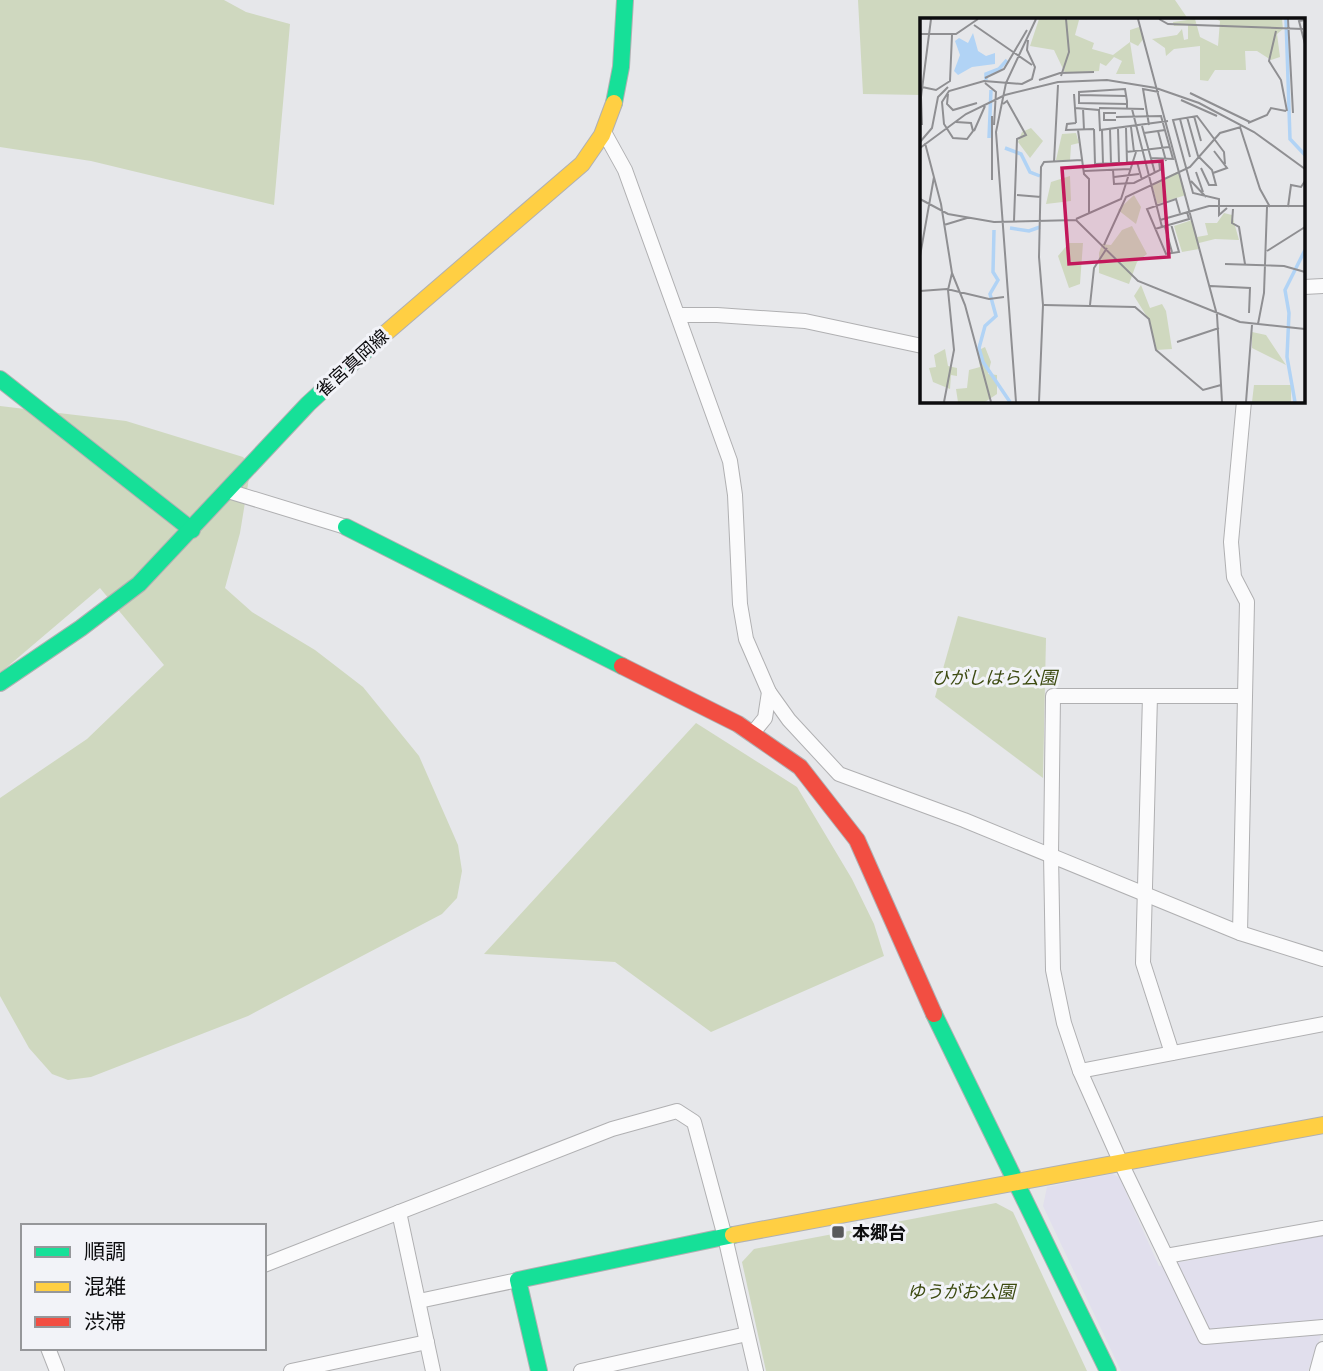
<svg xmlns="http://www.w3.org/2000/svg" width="1323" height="1371" viewBox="0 0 1323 1371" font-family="Merriweather,'Noto Sans JP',serif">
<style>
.commercial{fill:#e1dfed}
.green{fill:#cfd8bf}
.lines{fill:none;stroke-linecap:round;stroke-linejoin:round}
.street-casing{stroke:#b0b0b2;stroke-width:16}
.fast-casing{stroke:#b0b0b2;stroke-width:18}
.slow-casing{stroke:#b0b0b2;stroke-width:18}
.jam-casing{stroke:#b0b0b2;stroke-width:18}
.street{stroke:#fbfbfc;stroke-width:14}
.fast{stroke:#16e098;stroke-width:16}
.slow{stroke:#ffcf43;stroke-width:16}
.jam{stroke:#f24e42;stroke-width:16}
.poi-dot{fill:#58595b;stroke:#f2f3f8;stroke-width:2.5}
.labels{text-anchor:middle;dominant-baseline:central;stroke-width:6;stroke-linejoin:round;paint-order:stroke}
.street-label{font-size:18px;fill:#0c0c0e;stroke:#f2f3f8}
.park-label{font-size:18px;font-style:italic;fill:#3d4b11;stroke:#f2f3f8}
.poi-label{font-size:18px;font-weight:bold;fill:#0c0c0e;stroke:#f2f3f8;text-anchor:start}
.inset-river{fill:none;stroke:#b1d3f5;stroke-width:3.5}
.inset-road{fill:none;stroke:#8f8f92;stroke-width:2}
.view{fill:#c2185b;fill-opacity:0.15;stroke:#c2185b;stroke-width:3.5}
.inset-edge{fill:none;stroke:#0c0c0e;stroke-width:3.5}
</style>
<rect width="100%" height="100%" fill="#e6e7ea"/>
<path class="commercial" d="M 1112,1174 L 1119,1177 L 1159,1266 L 1323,1235 L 1323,1330 L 1308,1371 L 1121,1371 L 1043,1206 L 1047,1187 Z"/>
<g class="green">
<path d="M 0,0 L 224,0 L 246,12 L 290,24 L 274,205 L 91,161 L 0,147 Z"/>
<path d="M 858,0 L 1175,0 L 1188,19 L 922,19 L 922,95 L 863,94 Z"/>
<path d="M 0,406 L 126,421 L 243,457 L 251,466 L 240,533 L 225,588 L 252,612 L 315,650 L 363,687 L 419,756 L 458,845 L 462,871 L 457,898 L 442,914 L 248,1016 L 91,1077 L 68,1080 L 52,1074 L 29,1048 L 0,996 L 0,798 L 87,739 L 164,665 L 100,588 L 0,673 Z"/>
<path d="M 958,616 L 1046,638 L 1043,778 L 935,697 Z"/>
<path d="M 696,723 L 797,787 L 852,879 L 874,924 L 884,956 L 711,1032 L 615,962 L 484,954 Z"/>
<path d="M 996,1203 L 1013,1212 L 1087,1371 L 766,1371 L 742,1262 L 754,1249 Z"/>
</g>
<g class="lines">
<defs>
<g id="street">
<path d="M 604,132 L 625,170 L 730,461 L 735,495 L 740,604 L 746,639 L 769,692 L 789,720 L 839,774 L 964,820 L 1240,933 L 1323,959"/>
<path d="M 1304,287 L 1323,286"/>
<path d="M 678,315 L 717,315 L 805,321 L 922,346"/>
<path d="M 228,491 L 346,527"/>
<path d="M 1150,696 L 1143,963 L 1172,1053"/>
<path d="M 1243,696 L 1053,696 L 1051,854 L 1053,970 L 1064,1023 L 1080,1071 L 1121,1163 L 1205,1337 L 1323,1327"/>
<path d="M 752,734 L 765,718 L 769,692"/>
<path d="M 1240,933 L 1247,602 L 1234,577 L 1231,542 L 1244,401"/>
<path d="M 1080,1071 L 1323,1024"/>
<path d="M 399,1212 L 433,1371"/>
<path d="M 1166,1256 L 1323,1228"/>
<path d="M 264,1265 L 612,1129 L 677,1111 L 694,1122 L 725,1237 L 756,1371"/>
<path d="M 419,1301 L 518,1280"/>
<path d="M 48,1348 L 57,1371"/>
<path d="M 291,1371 L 427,1342"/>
<path d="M 581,1371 L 747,1334"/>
<path d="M 1317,1371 L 1323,1349"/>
</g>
<g id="fast">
<path d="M 614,103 L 621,67 L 625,0"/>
<path d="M 0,379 L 192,530"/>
<path d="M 346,527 L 622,666"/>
<path d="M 0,683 L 81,628 L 139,584 L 308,404 L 373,344"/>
<path d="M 934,1014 L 1108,1371"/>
<path d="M 539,1371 L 518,1280 L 733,1235"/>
</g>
<g id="slow">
<path d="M 373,344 L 582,164 L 602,135 L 614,103"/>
<path d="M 733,1235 L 1323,1125"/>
</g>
<path id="jam" d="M 622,666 L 738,724 L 800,767 L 857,840 L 934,1014"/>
</defs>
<use href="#street" class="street-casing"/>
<use href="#fast" class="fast-casing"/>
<use href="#slow" class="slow-casing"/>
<use href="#jam" class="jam-casing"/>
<use href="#street" class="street"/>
<use href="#fast" class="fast"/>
<use href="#slow" class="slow"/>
<use href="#jam" class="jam"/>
</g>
<rect class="poi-dot" x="831" y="1225" width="14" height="14" rx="3.5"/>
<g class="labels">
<g class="street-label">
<text transform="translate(352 363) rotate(-42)">雀宮真岡線</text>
</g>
<g class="park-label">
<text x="994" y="677">ひがしはら公園</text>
<text x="961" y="1291">ゆうがお公園</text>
</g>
<g class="poi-label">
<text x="852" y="1232">本郷台</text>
</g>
</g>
<g transform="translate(920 18)">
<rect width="385" height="385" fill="#e6e7ea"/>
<path d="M 119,1 L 159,2 L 155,17 L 174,25 L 172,31 L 193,37 L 210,24 L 210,12 L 219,9 L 224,20 L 218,28 L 210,24 L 215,56 L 196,56 L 202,43 L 194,39 L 186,48 L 180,45 L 179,53 L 145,55 L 134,32 L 110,28 ZM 275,1 L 280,19 L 298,28 L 300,3 L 296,1 L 362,1 L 363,11 L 357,16 L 360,39 L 351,42 L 337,33 L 325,33 L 326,52 L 295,52 L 288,63 L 280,62 L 280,28 L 254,31 L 246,38 L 245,30 L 232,21 L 257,17 L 262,11 L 264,22 L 268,21 L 268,7 L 254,8 L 253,4 ZM 111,110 L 123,123 L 110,140 L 98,124 L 102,114 ZM 156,115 L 159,125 L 151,127 L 150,143 L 136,142 L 142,116 ZM 259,153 L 266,177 L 237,186 L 232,166 ZM 150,158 L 151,183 L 126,186 L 131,164 ZM 214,177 L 221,189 L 216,206 L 198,192 ZM 304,195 L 312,197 L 319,222 L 295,221 L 279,225 L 279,231 L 262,234 L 254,208 L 272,202 L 277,219 L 288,217 L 285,205 L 297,205 ZM 212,208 L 227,236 L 217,244 L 209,266 L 179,255 L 179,235 L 182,226 L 191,227 L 202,212 ZM 149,225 L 163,225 L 160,266 L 149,270 L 138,238 ZM 221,267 L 230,290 L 242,286 L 246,293 L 252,331 L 236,332 L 229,302 L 214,278 ZM 332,314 L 346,317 L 366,347 L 332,330 ZM 65,329 L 71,344 L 68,356 L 77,357 L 77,376 L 65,384 L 38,384 L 36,371 L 47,370 L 49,352 L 60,349 L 57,333 ZM 25,331 L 28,348 L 37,350 L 37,358 L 31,357 L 30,371 L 13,364 L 9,350 L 16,349 L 14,337 ZM 334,367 L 371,367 L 371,384 L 332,384 Z" fill="#cfd8bf"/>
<path d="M 53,15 L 58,33 L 66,38 L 75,35 L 75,46 L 52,49 L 38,57 L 34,53 L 40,37 L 35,23 L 39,20 L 48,25 Z" fill="#b1d3f5"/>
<path class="inset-river" d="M 366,1 L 370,121 L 385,137M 66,62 L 66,56 L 79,51 L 87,42M 69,120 L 71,72M 85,130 L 101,136 L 110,154 L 120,158M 90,210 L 109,213 L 120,209M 74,212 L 73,254 L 78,262 L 70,276 L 76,298 L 65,308 L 59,330 L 63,344 L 90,384M 375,384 L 367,339 L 369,295 L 365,272 L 385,232"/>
<path class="inset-road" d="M 218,1 L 297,297 L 302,384M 239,1 L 248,6 L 383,11M 368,1 L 373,95M 385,2 L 379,3 L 385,26M 54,7 L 112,47M 356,13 L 349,43 L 361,62 L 367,93M 0,16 L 36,16 L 58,1M 141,58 L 149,34 L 146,1M 65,60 L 84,51 L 107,12M 119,62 L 140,55 L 174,54M 65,65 L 76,74 L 74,107M 2,69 L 16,72 L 30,63 L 32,17M 270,75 L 330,104M 28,76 L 27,86 L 33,92 L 57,85M 154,76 L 156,105M 159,77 L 206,78M 261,82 L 297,98M 83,86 L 87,83 L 106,117 L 97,121 L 94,203M 207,86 L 159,85 L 159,74 L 205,71 L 207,83 L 207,91M 155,90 L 179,92 L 180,112 L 248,103M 163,90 L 164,112M 179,90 L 224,91M 212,91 L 242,209M 196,95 L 184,95 L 184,102 L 196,102M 72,98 L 72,162M 274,98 L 281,123M 196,99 L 241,98 L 253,141 L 231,140M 267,99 L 278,138 L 292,152 L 296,167 L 289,167 L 281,150M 260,101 L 270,139M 36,104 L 51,105 L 53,113 L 47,121 L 33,120 L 24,106 L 22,84 L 29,73 L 64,63 L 102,66 L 112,61 L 115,49 L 107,32 L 108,22M 156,105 L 147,106 L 146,112 L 174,111M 328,105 L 347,97 L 351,90 L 366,93M 2,107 L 1,79 L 11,1M 229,107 L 223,71 L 239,74M 222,108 L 235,155M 211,109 L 214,134M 320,109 L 340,171 L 350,189M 206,110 L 207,145M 174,111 L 175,146 L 217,144 L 222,162M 190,111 L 191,146M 198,111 L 199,145M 158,112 L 164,156 L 169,161 L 169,195M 182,112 L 183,146M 54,113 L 65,88M 238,113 L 246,143M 224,115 L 245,112M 0,124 L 12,110 L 18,79 L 28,69M 5,125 L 21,186 L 32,255 L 28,272 L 34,332 L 24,384M 0,130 L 46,96 L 85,77 L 138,64 L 187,62 L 236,70 L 279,85 L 334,114 L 385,151M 206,134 L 249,129M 134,144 L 138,67M 305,146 L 304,134 L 277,98 L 253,102 L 273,175 L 299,181 L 299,197 L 307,190M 193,152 L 194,166 L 214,165 L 240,152 L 239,143M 164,153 L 210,151M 276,154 L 283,174M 293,155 L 307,150 L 294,133M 194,159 L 219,156M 271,163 L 286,179M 97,177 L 121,179M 0,181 L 28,196 L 74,204 L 156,202 L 218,263 L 320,304 L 385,311M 368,189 L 371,167 L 381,169 L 385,163M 313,191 L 312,205 L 319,209 L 325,246M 156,201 L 201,181 L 216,134M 240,202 L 289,188 L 385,188M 251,206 L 259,234 L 246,236 L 227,191 L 256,181 L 260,195M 24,207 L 47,200M 245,209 L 252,234M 235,211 L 269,201 L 267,194M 184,227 L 206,179 L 270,149 L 300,115 L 321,109M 347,233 L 385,209M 0,238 L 14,159M 305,246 L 364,248 L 385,254M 32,255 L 45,287 L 71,384M 290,268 L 330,270 L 329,295M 0,273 L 27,271 L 69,281 L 84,279M 124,287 L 215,289 L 229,301 L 236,332 L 283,372 L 301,367M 170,287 L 174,250 L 187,230M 338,306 L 344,275 L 347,189M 257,324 L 299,310M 96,384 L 76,114 L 86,65 L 116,1M 119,384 L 123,287 L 119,239 L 121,149 L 124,144 L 162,142M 326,384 L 332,307"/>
<path class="view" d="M 242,143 L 249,239 L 149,246 L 142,150 Z"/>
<rect width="385" height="385" class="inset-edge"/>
</g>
<rect x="21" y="1224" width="245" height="126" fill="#f2f3f8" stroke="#96979a" stroke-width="2"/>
<rect x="35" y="1247" width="35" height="10" fill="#16e098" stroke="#96979a" stroke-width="2"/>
<text x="84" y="1259" font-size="21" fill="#0c0c0e">順調</text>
<rect x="35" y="1282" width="35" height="10" fill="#ffcf43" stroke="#96979a" stroke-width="2"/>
<text x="84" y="1294" font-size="21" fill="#0c0c0e">混雑</text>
<rect x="35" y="1317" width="35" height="10" fill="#f24e42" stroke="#96979a" stroke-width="2"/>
<text x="84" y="1329" font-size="21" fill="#0c0c0e">渋滞</text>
</svg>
